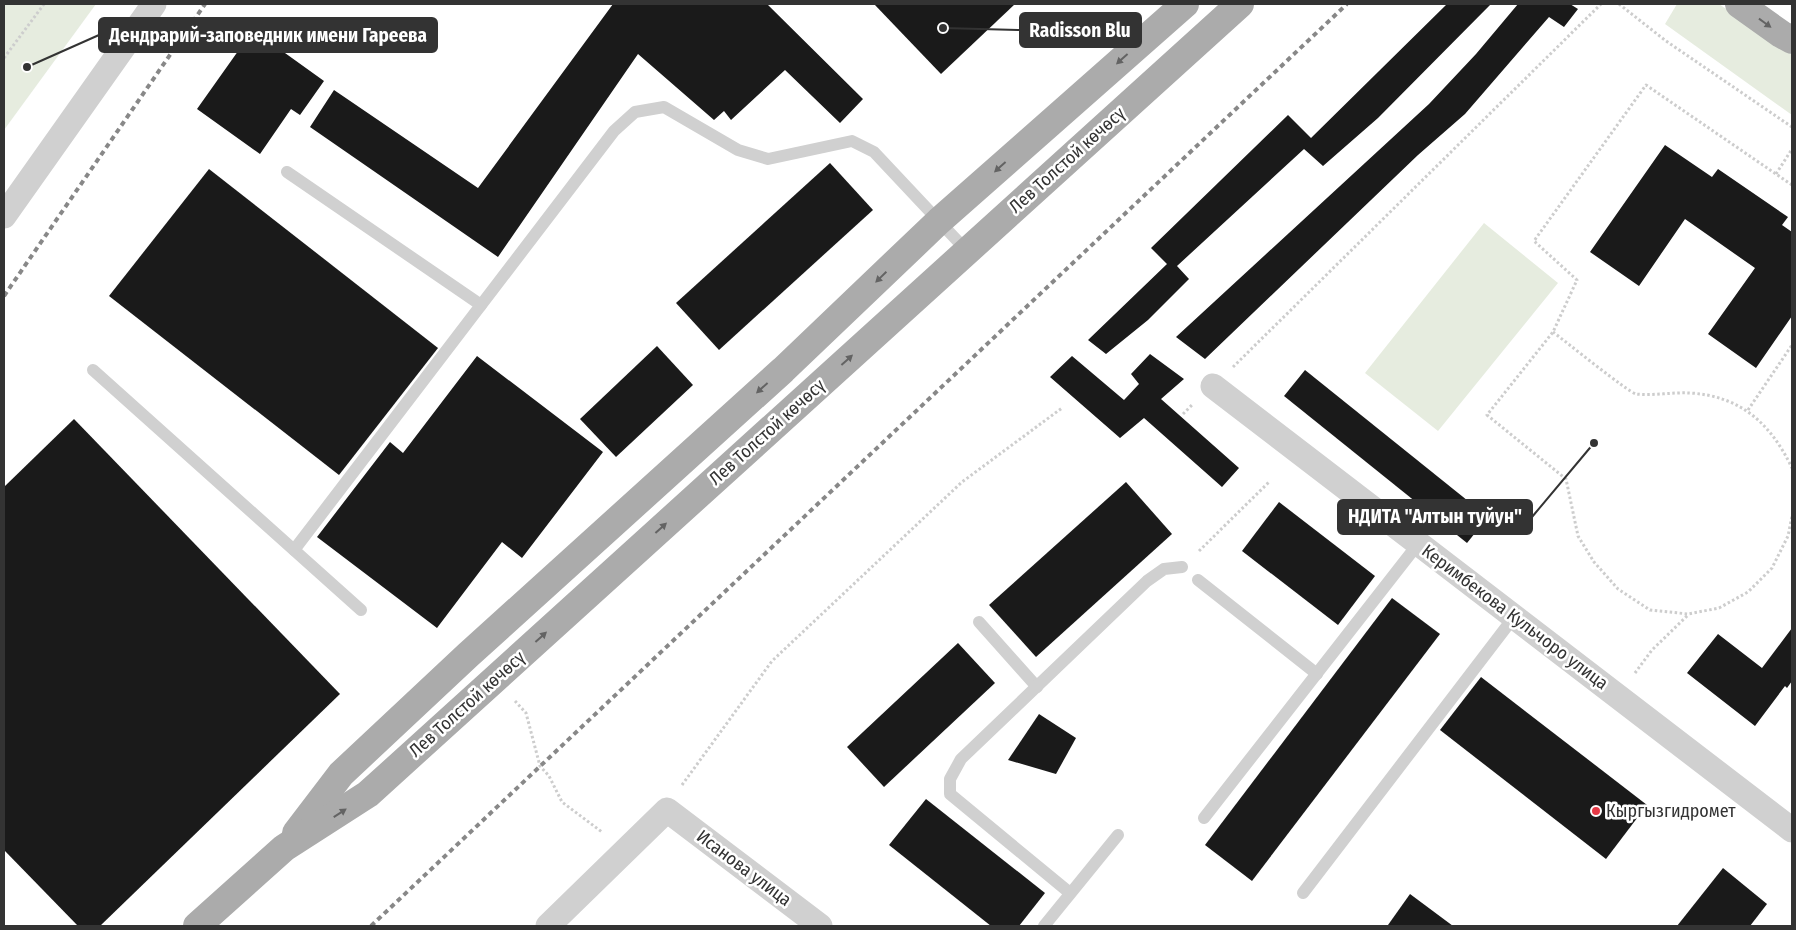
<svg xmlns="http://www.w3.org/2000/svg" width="1796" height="930" viewBox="0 0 1796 930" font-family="'Fira Sans Condensed',sans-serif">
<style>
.green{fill:#e6ecdf}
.building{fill:#1a1a1a}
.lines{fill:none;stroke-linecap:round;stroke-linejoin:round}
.path{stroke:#cdcdcd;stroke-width:3;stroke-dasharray:2.5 2.5;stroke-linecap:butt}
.lane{stroke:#d0d0d0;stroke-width:12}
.street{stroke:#d0d0d0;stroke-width:25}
.primary{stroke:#ababab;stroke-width:28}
.rail{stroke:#888;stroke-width:4;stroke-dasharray:5 4;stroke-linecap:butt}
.oneway{fill:#636363}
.poi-dot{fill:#e63946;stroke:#fff;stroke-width:2}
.labels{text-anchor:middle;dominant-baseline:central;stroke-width:5;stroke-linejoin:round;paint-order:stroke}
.street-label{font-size:18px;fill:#333;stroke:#fff}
.poi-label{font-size:18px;fill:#333;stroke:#fff;text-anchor:start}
.leader{fill:none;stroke:#333;stroke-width:2}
.callout-dot{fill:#333;stroke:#fff;stroke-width:2}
.callout{fill:#333;stroke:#333;stroke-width:2}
.callout-label{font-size:19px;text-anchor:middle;font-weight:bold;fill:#fff}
</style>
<rect width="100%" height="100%" fill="#fff"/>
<g class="green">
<path d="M 4,4 L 96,4 L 4,130 Z"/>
<path d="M 1677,4 L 1719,4 L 1792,55 L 1792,115 L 1665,24 Z"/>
<path d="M 1484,223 L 1558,283 L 1438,431 L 1365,373 Z"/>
</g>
<g class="building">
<path d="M 613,4 L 767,4 L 863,99 L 840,123 L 785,70 L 731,120 L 724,111 L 714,120 L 638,54 L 498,257 L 310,127 L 334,90 L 478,188 Z"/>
<path d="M 874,4 L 1015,4 L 941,74 Z"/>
<path d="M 1447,4 L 1491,4 L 1378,118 L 1323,166 L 1304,149 L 1177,266 L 1189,279 L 1148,320 L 1106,354 L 1088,340 L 1167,264 L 1151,248 L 1288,115 L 1311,138 Z"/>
<path d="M 1518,4 L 1570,4 L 1578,9 L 1564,27 L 1549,17 L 1465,114 L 1418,155 L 1205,359 L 1176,337 L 1429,104 L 1476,54 Z"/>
<path d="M 253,30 L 324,81 L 300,115 L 291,109 L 260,154 L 197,109 Z"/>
<path d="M 1665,145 L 1712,177 L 1718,169 L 1788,217 L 1782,225 L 1792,232 L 1792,316 L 1756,368 L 1708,334 L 1755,268 L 1685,219 L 1639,286 L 1590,252 Z"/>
<path d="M 830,163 L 873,210 L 719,350 L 676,303 Z"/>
<path d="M 209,169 L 438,348 L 339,475 L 109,296 Z"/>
<path d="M 657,346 L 693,385 L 616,457 L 580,419 Z"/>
<path d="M 1150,354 L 1184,379 L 1161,399 L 1239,468 L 1222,487 L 1144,418 L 1120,438 L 1050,377 L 1072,356 L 1124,400 L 1139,384 L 1131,374 Z"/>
<path d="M 477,356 L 603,452 L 522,558 L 502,542 L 437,628 L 317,537 L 390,442 L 403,453 Z"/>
<path d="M 1305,370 L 1488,517 L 1467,543 L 1284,396 Z"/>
<path d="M 74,419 L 340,694 L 100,926 L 78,926 L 4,850 L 4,487 Z"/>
<path d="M 1126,482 L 1172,534 L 1036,657 L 989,605 Z"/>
<path d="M 1279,502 L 1375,576 L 1338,625 L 1242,551 Z"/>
<path d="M 1392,598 L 1440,634 L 1252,881 L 1205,845 Z"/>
<path d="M 1792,628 L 1792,681 L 1787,688 L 1785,686 L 1755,726 L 1687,673 L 1718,634 L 1762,668 Z"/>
<path d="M 958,643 L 995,683 L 884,787 L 847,747 Z"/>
<path d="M 1481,677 L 1647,805 L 1606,859 L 1440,730 Z"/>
<path d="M 1039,714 L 1076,738 L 1056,774 L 1008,760 Z"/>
<path d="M 926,799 L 1045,893 L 1019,926 L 991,926 L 889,845 Z"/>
<path d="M 1723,868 L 1767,904 L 1750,926 L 1677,926 Z"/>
<path d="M 1410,894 L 1453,926 L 1388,925 Z"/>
</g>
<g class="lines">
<g class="path">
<path d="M 1619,4 L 1666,41 L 1792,127"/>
<path d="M 4,58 L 44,4"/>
<path d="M 1776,174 L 1792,149"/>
<path d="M 1792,185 L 1646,85 L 1534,241 L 1577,280 L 1553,332 L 1487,415 L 1566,479 L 1578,536 L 1594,562 L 1618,589 L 1650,610 L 1688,614 L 1719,608 L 1748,592 L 1772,568 L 1788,536 L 1792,516"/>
<path d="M 1553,332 C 1565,341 1628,392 1636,394 C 1653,396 1673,392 1690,393 C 1741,396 1771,424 1792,468"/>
<path d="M 1233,367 L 1601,4"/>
<path d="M 1748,410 L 1792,345"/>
<path d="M 1183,414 L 1192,405"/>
<path d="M 1199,551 L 1269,482"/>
<path d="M 1635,673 L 1652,650 L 1688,615"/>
<path d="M 515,701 L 526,713 L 540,766 L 549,776 L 562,802 L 602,832"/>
<path d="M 682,785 L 772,661 L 962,482 L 1062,408"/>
</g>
<g class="lane">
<path d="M 287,172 L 481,305"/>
<path d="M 93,370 L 361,610"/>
<path d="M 294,550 L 614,131 L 635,112 L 664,107 L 738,150 L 768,159 L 852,141 L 874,152 L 967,251"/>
<path d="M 1198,580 L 1317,674"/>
<path d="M 979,622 L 1037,687"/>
<path d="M 1204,818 L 1418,544"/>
<path d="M 1070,893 L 950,794 L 950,779 L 961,759 L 1147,581 L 1164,569 L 1182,567"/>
<path d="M 1303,893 L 1514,617"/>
<path d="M 1044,926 L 1118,835"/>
</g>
<g class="street">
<path d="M 4,216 L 154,4"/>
<path d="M 1213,386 L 1792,830"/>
<path d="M 548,926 L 667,810 L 820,926"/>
</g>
<g class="primary">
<path d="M 1739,4 L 1781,34 L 1792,40"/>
<path d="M 296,833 L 341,774 L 468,655 L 783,370 L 939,221 L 1185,4"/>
<path d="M 197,926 L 284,848 L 368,794 L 1240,4"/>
</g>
<g class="rail">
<path d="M 4,296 L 205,4"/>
<path d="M 371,926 L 1347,4"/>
</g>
</g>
<defs><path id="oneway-solid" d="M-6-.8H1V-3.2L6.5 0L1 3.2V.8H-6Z" transform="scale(1.25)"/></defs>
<g class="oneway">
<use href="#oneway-solid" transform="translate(1765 23) rotate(36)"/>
<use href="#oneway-solid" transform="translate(1122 59) rotate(138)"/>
<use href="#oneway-solid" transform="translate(1000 167) rotate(138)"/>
<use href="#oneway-solid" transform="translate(881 277) rotate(136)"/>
<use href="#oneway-solid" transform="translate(847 360) rotate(-42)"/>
<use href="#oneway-solid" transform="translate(762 388) rotate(138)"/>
<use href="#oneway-solid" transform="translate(661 528) rotate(-42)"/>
<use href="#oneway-solid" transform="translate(541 637) rotate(-42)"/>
<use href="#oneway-solid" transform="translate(340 813) rotate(-33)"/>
</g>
<circle class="poi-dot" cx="1596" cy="811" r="5"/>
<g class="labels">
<g class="street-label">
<text transform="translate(1067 160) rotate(-42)">Лев Толстой көчөсү</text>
<text transform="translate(767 432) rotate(-42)">Лев Толстой көчөсү</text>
<text transform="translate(1515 617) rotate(37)">Керимбекова Кульчоро улица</text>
<text transform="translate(467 704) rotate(-42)">Лев Толстой көчөсү</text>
<text transform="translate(744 868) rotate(37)">Исанова улица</text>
</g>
<g class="poi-label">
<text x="1606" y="811">Кыргызгидромет</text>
</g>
</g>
<path class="leader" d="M943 28L1020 30M27 67L99 35M1594 443L1532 517"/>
<g class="callout-dot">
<circle cx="943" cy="28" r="5"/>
<circle cx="27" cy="67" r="5"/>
<circle cx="1594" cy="443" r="5"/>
</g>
<g class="callout">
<rect x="1020" y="13" width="121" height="34" rx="5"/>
<rect x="99" y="18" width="338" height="34" rx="5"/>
<rect x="1338" y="500" width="194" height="34" rx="5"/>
</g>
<g class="callout-label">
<text x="1080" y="37">Radisson Blu</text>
<text x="268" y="42">Дендрарий-заповедник имени Гареева</text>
<text x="1435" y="523">НДИТА "Алтын туйун"</text>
</g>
<rect width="1796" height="930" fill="none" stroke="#333333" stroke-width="10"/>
</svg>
